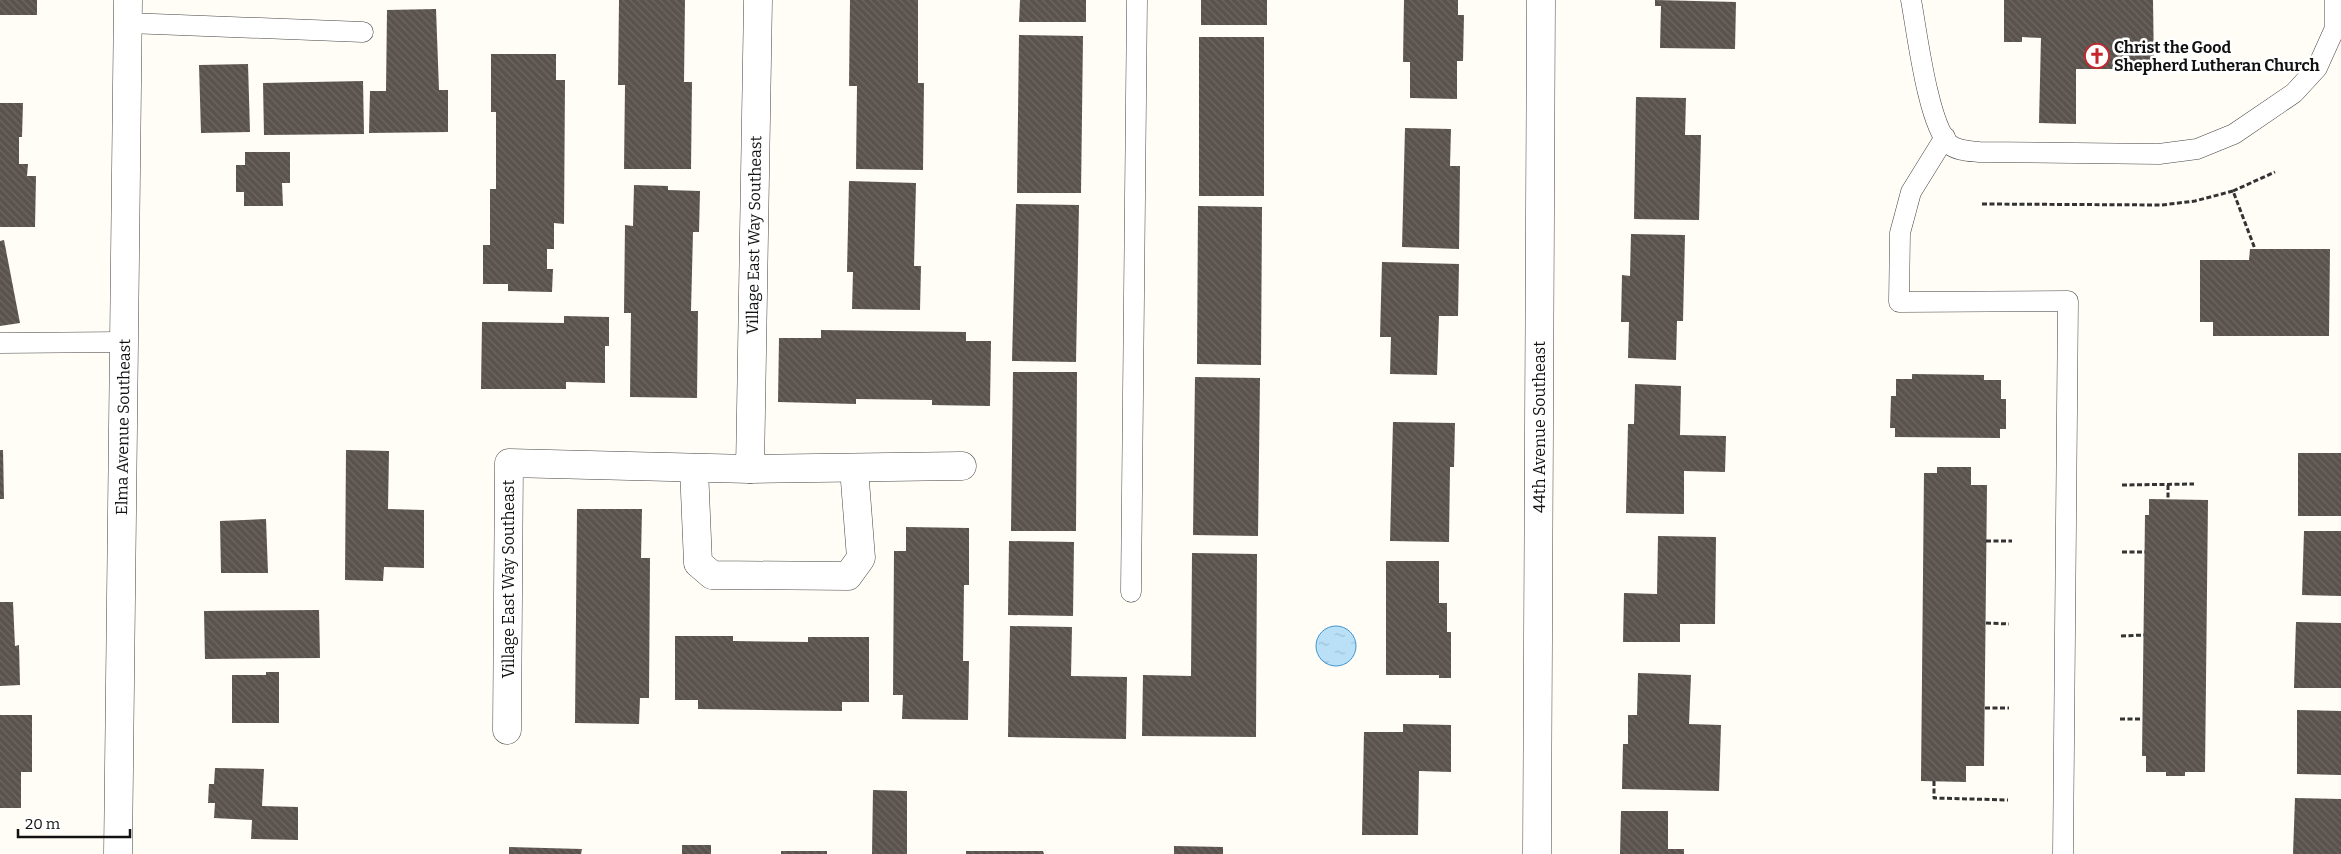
<svg xmlns="http://www.w3.org/2000/svg" width="2341" height="854" viewBox="0 0 2341 854" font-family="Bitter,serif">
<style>
.water{fill:url(#water-ripples);stroke:#3f96cf}
.building{fill:url(#building-back-hatch)}
.lines{fill:none;stroke-linecap:round;stroke-linejoin:round}
.lane-casing{stroke:#444;stroke-width:21}
.street-casing{stroke:#444;stroke-width:29}
.path{stroke:#333;stroke-width:3;stroke-dasharray:5 2.5;stroke-linecap:butt}
.lane{stroke:#fff;stroke-width:20}
.street{stroke:#fff;stroke-width:28}
.labels{text-anchor:middle;dominant-baseline:central;stroke-width:5;stroke-linejoin:round;paint-order:stroke}
.poi-label{font-size:16px;font-weight:bold;fill:#111;stroke:#fff;text-anchor:start}
.street-label{font-size:16px;fill:#111;stroke:#fff}
</style>
<defs>
<pattern id="water-ripples" width="26" height="14" patternUnits="userSpaceOnUse" patternTransform="scale(1.25)"><rect width="26" height="14" fill="#b9e0f7"/><path d="M2 4q2-2 4 0t4 0M15 11q2-2 4 0t4 0" fill="none" stroke="#9ebfd3"/></pattern>
<pattern id="building-back-hatch" width="6" height="6" patternUnits="userSpaceOnUse" patternTransform="scale(1.25)"><rect width="6" height="6" fill="#5a524d"/><path d="M-1 5l2 2M0 0l6 6M5-1l2 2" fill="none" stroke="#6d6662"/></pattern>
</defs>
<rect width="100%" height="100%" fill="#fffdf5"/>
<circle class="water" cx="1336" cy="646" r="20"/>
<g class="building">
<rect x="0" y="0" width="37" height="15"/>
<path d="M 619,0 L 685,0 L 684,82 L 692,82 L 691,169 L 624,169 L 625,85 L 618,85 Z"/>
<path d="M 850,0 L 918,0 L 918,83 L 924,83 L 923,170 L 856,169 L 857,86 L 849,86 Z"/>
<path d="M 1020,0 L 1086,0 L 1086,22 L 1019,22 Z"/>
<rect x="1201" y="0" width="66" height="25"/>
<path d="M 1404,0 L 1458,0 L 1458,15 L 1464,15 L 1463,61 L 1457,61 L 1457,99 L 1410,98 L 1410,62 L 1403,62 Z"/>
<path d="M 1655,0 L 1736,2 L 1735,49 L 1660,48 L 1661,6 L 1655,6 Z"/>
<path d="M 2004,0 L 2153,0 L 2154,69 L 2076,69 L 2076,124 L 2039,123 L 2041,38 L 2022,37 L 2022,42 L 2004,42 Z"/>
<path d="M 436,9 L 439,90 L 448,90 L 448,132 L 369,133 L 370,91 L 386,91 L 387,10 Z"/>
<path d="M 1019,35 L 1083,36 L 1081,193 L 1017,193 Z"/>
<rect x="1199" y="37" width="65" height="159"/>
<path d="M 491,54 L 556,54 L 556,80 L 565,80 L 564,224 L 554,223 L 554,249 L 547,249 L 547,269 L 553,269 L 552,292 L 508,291 L 508,284 L 483,284 L 483,245 L 490,245 L 490,189 L 496,189 L 496,112 L 491,112 Z"/>
<path d="M 248,64 L 250,132 L 201,133 L 199,65 Z"/>
<path d="M 363,81 L 364,134 L 264,135 L 263,83 Z"/>
<path d="M 1636,97 L 1686,98 L 1685,135 L 1701,135 L 1699,220 L 1634,219 Z"/>
<path d="M 0,103 L 23,103 L 22,137 L 19,137 L 19,164 L 28,164 L 27,176 L 36,176 L 35,227 L 0,227 Z"/>
<path d="M 1405,128 L 1451,129 L 1450,166 L 1460,166 L 1459,249 L 1402,247 Z"/>
<path d="M 245,152 L 290,152 L 290,183 L 282,183 L 283,206 L 244,206 L 244,192 L 236,192 L 236,165 L 245,165 Z"/>
<path d="M 849,181 L 916,183 L 914,266 L 921,266 L 920,310 L 852,309 L 853,272 L 847,272 Z"/>
<path d="M 634,185 L 668,186 L 668,190 L 700,191 L 699,232 L 693,232 L 691,311 L 698,311 L 697,398 L 630,397 L 631,313 L 624,313 L 625,225 L 633,226 Z"/>
<path d="M 1016,204 L 1079,205 L 1076,362 L 1012,361 Z"/>
<path d="M 1198,206 L 1262,207 L 1261,365 L 1197,364 Z"/>
<path d="M 1631,234 L 1685,235 L 1683,321 L 1677,321 L 1676,360 L 1628,358 L 1629,322 L 1621,322 L 1622,275 L 1630,276 Z"/>
<path d="M 4,240 L 20,323 L 0,326 L 0,241 Z"/>
<path d="M 2250,249 L 2330,249 L 2329,336 L 2213,336 L 2213,322 L 2200,322 L 2200,260 L 2249,260 Z"/>
<path d="M 1382,262 L 1459,264 L 1458,316 L 1439,316 L 1437,375 L 1390,374 L 1391,337 L 1380,337 Z"/>
<path d="M 564,316 L 609,317 L 609,346 L 605,346 L 605,383 L 566,382 L 566,389 L 481,389 L 482,322 L 564,323 Z"/>
<path d="M 821,330 L 966,332 L 966,341 L 991,341 L 990,406 L 932,405 L 932,400 L 856,399 L 856,404 L 778,402 L 779,338 L 821,338 Z"/>
<path d="M 1013,372 L 1077,372 L 1076,531 L 1011,531 Z"/>
<path d="M 1912,374 L 1984,375 L 1984,380 L 2001,380 L 2001,399 L 2006,399 L 2006,429 L 2000,429 L 2000,438 L 1895,437 L 1895,428 L 1890,428 L 1891,396 L 1896,396 L 1896,379 L 1912,379 Z"/>
<path d="M 1195,377 L 1260,378 L 1258,536 L 1193,535 Z"/>
<path d="M 1635,384 L 1681,386 L 1680,435 L 1726,436 L 1725,472 L 1684,471 L 1684,514 L 1626,513 L 1628,424 L 1634,424 Z"/>
<path d="M 1393,422 L 1455,423 L 1454,467 L 1450,467 L 1449,542 L 1390,541 Z"/>
<path d="M 0,450 L 3,450 L 4,499 L 0,499 Z"/>
<path d="M 346,450 L 389,451 L 388,509 L 424,510 L 424,568 L 384,567 L 383,581 L 345,580 Z"/>
<rect x="2298" y="453" width="43" height="63"/>
<path d="M 1937,467 L 1971,467 L 1971,485 L 1987,485 L 1984,766 L 1966,766 L 1966,782 L 1921,781 L 1924,473 L 1937,473 Z"/>
<path d="M 2149,499 L 2208,500 L 2205,772 L 2185,772 L 2185,776 L 2166,776 L 2166,772 L 2146,772 L 2146,756 L 2142,756 L 2145,515 L 2149,515 Z"/>
<path d="M 577,509 L 642,509 L 641,558 L 650,558 L 649,698 L 640,698 L 639,724 L 575,723 Z"/>
<path d="M 266,519 L 268,573 L 221,573 L 220,521 Z"/>
<path d="M 906,527 L 969,528 L 969,585 L 964,585 L 963,661 L 969,661 L 968,720 L 902,719 L 903,695 L 893,695 L 894,551 L 906,551 Z"/>
<path d="M 2304,531 L 2341,531 L 2341,596 L 2302,595 Z"/>
<path d="M 1658,536 L 1716,537 L 1715,624 L 1680,624 L 1680,642 L 1623,642 L 1624,593 L 1657,594 Z"/>
<path d="M 1009,541 L 1074,542 L 1073,616 L 1008,615 Z"/>
<path d="M 1192,553 L 1257,554 L 1256,737 L 1142,736 L 1143,675 L 1191,676 Z"/>
<path d="M 1386,561 L 1439,561 L 1439,603 L 1447,603 L 1447,632 L 1451,632 L 1451,678 L 1439,678 L 1439,675 L 1386,675 Z"/>
<path d="M 0,602 L 13,602 L 15,646 L 19,645 L 20,685 L 0,686 Z"/>
<path d="M 319,610 L 320,658 L 205,659 L 204,611 Z"/>
<path d="M 2296,622 L 2341,623 L 2341,688 L 2294,688 Z"/>
<path d="M 1010,626 L 1072,627 L 1071,676 L 1127,677 L 1126,739 L 1008,737 Z"/>
<path d="M 675,636 L 733,636 L 733,641 L 808,642 L 808,637 L 869,637 L 869,702 L 842,702 L 842,711 L 698,709 L 698,700 L 675,700 Z"/>
<path d="M 266,672 L 279,672 L 279,723 L 232,723 L 232,675 L 266,675 Z"/>
<path d="M 1638,673 L 1691,675 L 1689,724 L 1721,725 L 1719,791 L 1622,789 L 1623,744 L 1628,744 L 1628,715 L 1637,715 Z"/>
<path d="M 2297,710 L 2341,711 L 2341,775 L 2297,774 Z"/>
<path d="M 0,715 L 32,715 L 32,772 L 21,772 L 21,808 L 0,808 Z"/>
<path d="M 1403,724 L 1451,725 L 1451,772 L 1419,771 L 1418,835 L 1362,835 L 1364,732 L 1403,732 Z"/>
<path d="M 215,768 L 264,769 L 262,806 L 298,807 L 298,840 L 251,839 L 252,820 L 214,818 L 215,803 L 208,803 L 209,784 L 214,784 Z"/>
<path d="M 873,790 L 907,791 L 907,854 L 872,854 Z"/>
<path d="M 2295,798 L 2341,799 L 2341,854 L 2293,854 Z"/>
<path d="M 1621,811 L 1668,811 L 1668,849 L 1684,849 L 1684,854 L 1620,854 Z"/>
<rect x="682" y="845" width="29" height="9"/>
<path d="M 1174,846 L 1223,847 L 1223,854 L 1174,854 Z"/>
<path d="M 509,847 L 582,849 L 581,854 L 509,854 Z"/>
<rect x="781" y="851" width="46" height="3"/>
<path d="M 966,851 L 1043,851 L 1044,854 L 966,854 Z"/>
</g>
<g class="lines">
<defs>
<g id="lane">
<path d="M 1911,0 C 1917,32 1928,124 1949,144 C 1957,151 1969,151 1979,152 L 2159,154 L 2197,149 L 2234,134 L 2294,93 L 2317,68 L 2335,28 L 2335,0"/>
<path d="M 128,23 L 363,32"/>
<path d="M 1945,137 L 1911,192 L 1900,233 L 1899,302 L 2068,301 L 2063,854"/>
<path d="M 0,343 L 124,342"/>
<path d="M 1131,592 L 1137,0"/>
</g>
<g id="street">
<path d="M 694,468 L 698,563 L 712,575 L 848,576 L 861,558 L 854,468"/>
<path d="M 750,469 L 962,466"/>
<path d="M 507,730 L 509,463 L 750,469 L 758,0"/>
<path d="M 118,854 L 128,0"/>
<path d="M 1537,854 L 1541,0"/>
</g>
</defs>
<use href="#lane" class="lane-casing"/>
<use href="#street" class="street-casing"/>
<g class="path">
<path d="M 2233,191 L 2275,172"/>
<path d="M 1982,204 L 2162,205 L 2195,201 L 2233,191 L 2255,249"/>
<path d="M 2122,485 L 2194,484"/>
<path d="M 2168,485 L 2168,499"/>
<path d="M 1986,541 L 2012,541"/>
<path d="M 2122,552 L 2145,552"/>
<path d="M 1986,623 L 2009,624"/>
<path d="M 2121,636 L 2144,635"/>
<path d="M 1985,708 L 2009,708"/>
<path d="M 2120,719 L 2142,719"/>
<path d="M 1934,781 L 1934,798 L 2008,800"/>
</g>
<use href="#lane" class="lane"/>
<use href="#street" class="street"/>
</g>
<defs>
<symbol id="church-ring" viewBox="-11 -11 22 22"><circle r="9.5" fill="#fff" stroke="#c4262e" stroke-width="1.5"/><path d="M-1.2-6h2.4v3.5h3.3v2.4h-3.3V6h-2.4V-.1h-3.3v-2.4h3.3Z" fill="#c4262e"/></symbol>
</defs>
<g fill-rule="evenodd">
<use href="#church-ring" x="2083" y="42" width="28" height="28"/>
</g>
<g class="labels">
<g class="poi-label">
<text x="2114" y="47">Christ the Good<tspan x="2114" dy="18">Shepherd Lutheran Church</tspan></text>
</g>
<g class="street-label">
<text transform="translate(754 235) rotate(-89)">Village East Way Southeast</text>
<text transform="translate(123 427) rotate(-89)">Elma Avenue Southeast</text>
<text transform="translate(1539 427) rotate(-90)">44th Avenue Southeast</text>
<text transform="translate(508 579) rotate(-90)">Village East Way Southeast</text>
</g>
</g>
<path d="M18 829v8h112v-8" fill="none" stroke="#111111" stroke-width="2.5"/>
<text x="25" y="829" font-size="15" fill="#111111" stroke="#ffffff" stroke-width="4" paint-order="stroke">20 m</text>
</svg>
